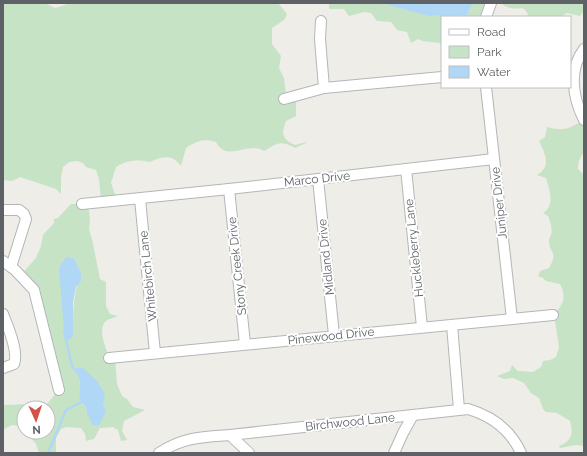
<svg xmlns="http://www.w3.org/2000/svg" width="587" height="456" viewBox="0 0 587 456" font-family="Raleway,sans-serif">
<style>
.green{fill:#c6e3c6;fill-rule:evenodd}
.water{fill:#b0d7f5}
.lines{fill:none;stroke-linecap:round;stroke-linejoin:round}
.stream{stroke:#b0d7f5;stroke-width:2.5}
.minor-casing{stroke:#b3b6b9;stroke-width:12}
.minor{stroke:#fff;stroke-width:10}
.labels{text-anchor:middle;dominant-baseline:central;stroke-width:4;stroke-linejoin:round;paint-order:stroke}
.street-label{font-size:12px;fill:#5e6165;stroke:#fff}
</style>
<rect width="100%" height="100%" fill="#eeede7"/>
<g class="green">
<path d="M 3,3 L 45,3 L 55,8 L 65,5 L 66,3 L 278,3 L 287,14 L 284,20 L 272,28 L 272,44 L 281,56 L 279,68 L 284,78 L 286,94 L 296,95 L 296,116 L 286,121 C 281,134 282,139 295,145 L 306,142 L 306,143 L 295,148 C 280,140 278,143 264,151 C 261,149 258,148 254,148 C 239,148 225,159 216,142 C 204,138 196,141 186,148 L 181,166 C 172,154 163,156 150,162 C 139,159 126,160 116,167 L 111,183 L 117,200 L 101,201 L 99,179 L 96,170 L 86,167 L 83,163 L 78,161 L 69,162 L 63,167 L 61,177 L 61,194 L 56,189 L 20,177 L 12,181 L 3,180 L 3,164 L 4,163 L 3,156 Z"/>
<path d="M 329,3 L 382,3 L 399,6 L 428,16 L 467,15 L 473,3 L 492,3 L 486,17 L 442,17 L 442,44 C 434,41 424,43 418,39 L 411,43 L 407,32 L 397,30 L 391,22 L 377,21 L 371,13 L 364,12 L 349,16 L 344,9 L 329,9 Z"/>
<path d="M 500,3 L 584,3 L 584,11 L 580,16 L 567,13 L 560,17 L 529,17 C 523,3 521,11 510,8 C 507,7 503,5 500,3 Z"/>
<path d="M 584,121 C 584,129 586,144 584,151 C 581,159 578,158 578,169 L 584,175 L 584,446 L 576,445 L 560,448 L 559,446 C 573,440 573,434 570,421 L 557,413 L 546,412 L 543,409 L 539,398 L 531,393 L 524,383 L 513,378 L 504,379 L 497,376 L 510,371 L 512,365 L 518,371 L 533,372 L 541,367 L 543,361 L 550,360 L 556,357 L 559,347 L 554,315 C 563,304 567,298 560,284 L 546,281 L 543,278 L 538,276 L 540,271 L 549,268 C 559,251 549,254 549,241 C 549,237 550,238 551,235 C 553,228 550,222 548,216 L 543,213 C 555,206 550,190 546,178 L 537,175 C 552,166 545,154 539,141 L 545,137 L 547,127 C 568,132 566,128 584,121 Z"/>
<path d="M 71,204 L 88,204 L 90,219 L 89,230 L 92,239 L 100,279 L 106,282 L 106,306 L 110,314 L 118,316 C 115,317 109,319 106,321 C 97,329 106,348 109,357 L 115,358 L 117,384 L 122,396 L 127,399 L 133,407 L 145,410 L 124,421 L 122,431 L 127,440 L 121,441 L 118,430 L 113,427 L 100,428 L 94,439 L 86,441 L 85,434 L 81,428 L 66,427 L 61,429 L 56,438 L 56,453 L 39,453 L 36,444 L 26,432 L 48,432 L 48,408 L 24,408 L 24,430 L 21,426 L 12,425 L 4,429 L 3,405 L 28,404 L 39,407 L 47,404 L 57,392 L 35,290 L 21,275 L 36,258 L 41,246 L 43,235 L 54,223 L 54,219 L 58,218 ZM 67,257 L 74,258 L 81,273 C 73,295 73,310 73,333 ZM 76,368 L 103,403 L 106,411 L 87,413 L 86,407 L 79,399 L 80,382 Z"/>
</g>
<g class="water">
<path d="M 382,3 L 473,3 L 467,15 L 428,16 Z"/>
<path d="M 67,257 L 74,258 L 81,273 L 81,281 L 76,287 L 73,302 L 73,333 L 71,339 L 67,340 L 64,330 L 59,268 L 61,264 Z"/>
<path d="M 76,368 L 83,368 L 97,381 L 105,394 L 103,403 L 106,411 L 99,425 L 93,425 L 87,413 L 86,407 L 79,399 L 80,382 Z"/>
</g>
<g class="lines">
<g class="stream">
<path d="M 64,331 L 72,366 L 78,373"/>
<path d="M 48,453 L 66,410 L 85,400"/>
</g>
<defs>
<g id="minor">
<path d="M 486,17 L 491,3"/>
<path d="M 321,21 L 320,39 L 324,88"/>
<path d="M 584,49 C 568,70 573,98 584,120"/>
<path d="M 486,87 L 512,319"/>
<path d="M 284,99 L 324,88 L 442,77"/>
<path d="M 406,169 L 422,327"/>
<path d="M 318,179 L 334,335"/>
<path d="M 229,189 L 245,344"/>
<path d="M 140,199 L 155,353"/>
<path d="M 82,204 L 229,189 L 494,159"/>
<path d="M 3,210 L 19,210 L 24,214 L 26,219 L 11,267"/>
<path d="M 3,261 L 15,270 L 34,290 L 59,390"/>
<path d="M 3,314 C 8,327 19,352 14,364 L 3,368"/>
<path d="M 452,325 L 459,409"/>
<path d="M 109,358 L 553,315"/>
<path d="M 230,435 L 249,453"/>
<path d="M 159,453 C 183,437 202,437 230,435 L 468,409 C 492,416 511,431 521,453"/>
<path d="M 394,453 L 403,433 L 413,415"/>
</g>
</defs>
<use href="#minor" class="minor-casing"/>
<use href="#minor" class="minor"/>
</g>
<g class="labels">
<g class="street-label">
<text transform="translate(317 179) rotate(-6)">Marco Drive</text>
<text transform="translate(499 203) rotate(-96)">Juniper Drive</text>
<text transform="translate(414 248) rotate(-96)">Huckleberry Lane</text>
<text transform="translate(326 257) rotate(-96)">Midland Drive</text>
<text transform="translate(237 266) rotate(-96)">Stony Creek Drive</text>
<text transform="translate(148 276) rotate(-96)">Whitebirch Lane</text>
<text transform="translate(331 336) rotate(-6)">Pinewood Drive</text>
<text transform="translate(350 422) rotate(-6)">Birchwood Lane</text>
</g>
</g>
<rect width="587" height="456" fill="none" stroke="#5e6165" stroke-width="8"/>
<rect x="441" y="16" width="130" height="72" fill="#ffffff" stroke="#bfc0c1"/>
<rect x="449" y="29" width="20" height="6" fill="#ffffff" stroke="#bfc0c1"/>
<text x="477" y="36" font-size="12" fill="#5e6165">Road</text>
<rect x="449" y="46" width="20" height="12" fill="#c6e3c6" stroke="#bfc0c1"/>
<text x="477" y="56" font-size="12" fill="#5e6165">Park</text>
<rect x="449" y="66" width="20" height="12" fill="#b0d7f5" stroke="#bfc0c1"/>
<text x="477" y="76" font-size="12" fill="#5e6165">Water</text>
<g transform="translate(36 420) rotate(177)"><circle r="19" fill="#ffffff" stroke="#bfc0c1"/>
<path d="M0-3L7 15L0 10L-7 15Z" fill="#d55146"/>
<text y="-6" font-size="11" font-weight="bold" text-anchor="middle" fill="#5e6165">N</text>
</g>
</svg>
